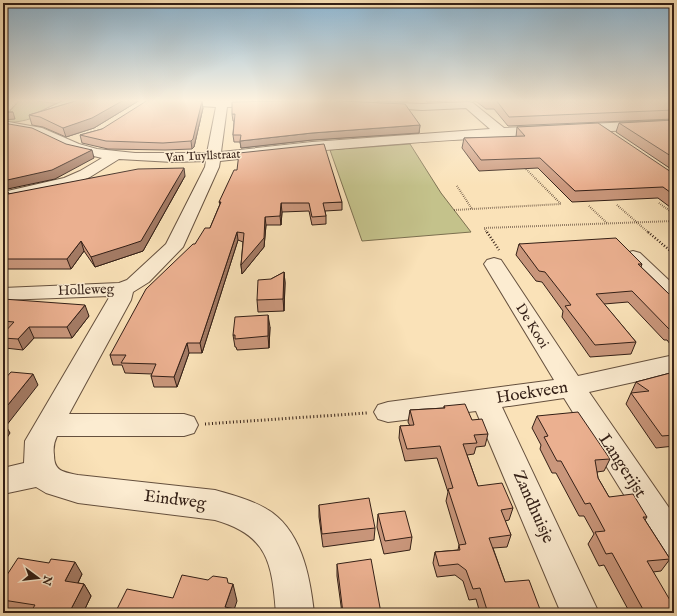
<svg xmlns="http://www.w3.org/2000/svg" width="677" height="616" viewBox="0 0 677 616" font-family="'IM FELL English',serif">
<style>
.green{fill:#c4c28b;stroke:#7c7050}
.lines{fill:none;stroke-linecap:round;stroke-linejoin:round}
.minor-casing{stroke:#65503e;stroke-width:2}
.path-far3{stroke:#331f16;stroke-width:1.5;stroke-dasharray:0.5 1;stroke-linecap:butt}
.path-far2{stroke:#331f16;stroke-width:2;stroke-dasharray:0.5 1.5;stroke-linecap:butt}
.path-far1{stroke:#331f16;stroke-width:2.5;stroke-dasharray:1 2;stroke-linecap:butt}
.path{stroke:#331f16;stroke-width:3;stroke-dasharray:1 2.5;stroke-linecap:butt}
.minor{fill:#fcecd1;fill-rule:evenodd}
.wall{fill:#ca977c;stroke:#331f16}
.shaded-wall{fill:#a47b65;stroke:#331f16}
.building{fill:#ebb090;stroke:#331f16}
.labels{text-anchor:middle;dominant-baseline:central;stroke-width:3;stroke-linejoin:round;paint-order:stroke}
.far-street-label{font-size:12px;fill:#331f16;stroke:#fcecd1}
.street-label{font-size:14px;fill:#331f16;stroke:#fcecd1}
.near-street-label{font-size:17px;fill:#331f16;stroke:#fcecd1}
</style>
<rect width="100%" height="100%" fill="#fae2b8"/>
<filter id="stains"><feTurbulence type="fractalNoise" baseFrequency=".005" numOctaves="4"/><feColorMatrix values="0 0 0 0 .2 0 0 0 0 .09 0 0 0 0 .02 0 0 0 .5 -.17"/></filter>
<radialGradient id="worn" r=".72"><stop offset=".6" stop-color="#630" stop-opacity="0"/><stop offset="1" stop-color="#630" stop-opacity=".3"/></radialGradient>
<g class="green">
<path d="M 20,100 C 35,100 48,103 63,104 C 44,114 25,124 3,122 L 3,115 L 10,111 Z"/>
<path d="M 410,144 L 441,193 L 471,232 L 362,241 L 330,150 Z"/>
</g>
<g class="lines">
<defs>
<g id="minor">
<path d="M 65,100 L 78,100 L 77,102 L 42,119 L 34,119 L 32,117 L 34,115 Z"/>
<path d="M 146,100 L 265,101 L 266,103 L 265,105 L 261,106 L 227,107 L 221,152 L 312,142 L 490,129 L 466,108 L 422,110 L 374,107 L 373,105 L 374,103 L 378,102 L 422,104 L 469,102 L 473,103 L 504,128 L 674,120 L 674,128 C 522,135 371,143 220,161 L 219,167 L 183,247 L 149,282 L 133,292 L 131,300 L 69,414 L 184,414 L 194,417 L 198,425 L 194,433 L 184,436 L 57,436 C 54,442 53,448 54,455 C 54,472 64,472 78,475 L 215,490 C 232,495 249,499 265,508 C 301,528 310,575 314,613 L 276,613 C 272,563 268,535 215,520 L 78,503 L 46,493 L 36,487 L 3,494 L 3,468 L 24,463 L 25,441 L 110,296 L 3,300 L 3,288 L 119,283 L 127,280 L 166,244 L 205,167 L 206,161 L 173,162 L 119,159 L 90,177 L 74,184 L 3,202 L 3,192 L 64,178 L 80,171 L 102,158 L 69,150 L 35,134 L 3,129 L 3,121 L 42,128 L 79,144 L 97,149 L 135,153 L 207,153 L 216,107 L 151,103 L 147,102 Z"/>
<path d="M 633,251 L 640,253 L 674,285 L 674,303 L 666,302 L 626,261 L 623,257 L 626,253 Z"/>
<path d="M 494,258 L 501,260 L 578,376 L 674,355 L 674,373 L 589,392 L 674,515 L 674,561 L 662,556 L 564,398 L 502,407 L 599,613 L 561,613 L 476,411 L 388,422 L 378,419 L 374,412 L 378,405 L 388,402 L 554,380 L 484,264 L 487,260 Z"/>
</g>
</defs>
<use href="#minor" class="minor-casing"/>
<path class="path-far3" d="M 7,113 L 19,100"/>
<g class="path-far2">
<path d="M 457,186 L 472,209"/>
<path d="M 659,203 L 674,214"/>
<path d="M 617,205 L 649,233"/>
<path d="M 589,206 L 607,223"/>
<path d="M 454,210 L 561,204 L 524,167"/>
<path d="M 487,233 L 484,228 L 674,221"/>
</g>
<g class="path-far1">
<path d="M 487,232 L 499,250"/>
<path d="M 648,232 L 674,254"/>
</g>
<path class="path" d="M 205,424 L 367,413"/>
<use href="#minor" class="minor"/>
</g>
<g class="wall">
<path d="M 79,100 L 140,100 L 94,128 L 66,137 L 43,127 L 32,125 L 29,115 Z"/>
<path d="M 368,100 L 410,100 L 407,102 Z"/>
<path d="M 425,100 L 674,100 L 674,119 L 508,126 L 494,109 L 486,109 L 477,102 L 469,100 L 427,102 Z"/>
<path d="M 203,108 L 194,147 L 192,149 L 165,150 L 108,149 L 82,143 L 80,135 L 102,129 Z"/>
<path d="M 232,114 L 420,125 L 419,133 L 312,140 L 241,148 L 240,142 L 234,142 L 233,135 L 234,121 L 233,121 Z"/>
<path d="M 674,120 L 674,171 L 616,132 L 619,123 Z"/>
<path d="M 517,127 L 674,174 L 674,210 L 658,198 L 572,202 L 538,168 L 479,171 L 462,148 L 464,138 L 516,137 Z"/>
<path d="M 185,176 L 143,251 L 95,267 L 84,251 L 71,269 L 3,269 L 3,193 L 8,192 L 9,194 Z"/>
<path d="M 219,202 L 342,202 L 342,210 L 325,211 L 326,216 L 326,224 L 312,225 L 309,211 L 282,212 L 281,225 L 266,225 L 264,247 L 242,274 L 241,265 L 243,242 L 238,240 L 202,353 L 189,353 L 177,387 L 154,387 L 151,376 L 152,374 L 125,373 L 122,365 L 113,365 L 110,355 L 195,244 L 210,228 L 220,204 Z"/>
<path d="M 519,244 L 642,264 L 641,267 L 669,294 L 674,296 L 674,343 L 670,344 L 667,340 L 664,340 L 628,302 L 604,304 L 636,342 L 631,354 L 590,357 L 562,317 L 563,311 L 542,282 L 536,281 L 516,255 Z"/>
<path d="M 284,272 L 285,283 L 284,311 L 258,312 L 257,300 L 271,279 Z"/>
<path d="M 3,299 L 89,316 L 72,338 L 34,338 L 23,350 L 5,348 L 3,344 L 3,334 L 5,332 L 3,331 Z"/>
<path d="M 270,327 L 269,348 L 237,350 L 236,347 L 235,347 L 233,335 Z"/>
<path d="M 674,372 L 674,446 L 656,448 L 626,404 L 636,382 Z"/>
<path d="M 444,406 L 472,420 L 488,434 L 485,446 L 476,447 L 474,454 L 467,455 L 478,486 L 513,508 L 509,520 L 505,521 L 511,535 L 507,547 L 493,548 L 505,582 L 541,612 L 556,613 L 480,613 L 476,599 L 469,600 L 463,581 L 455,575 L 437,577 L 433,563 L 435,552 L 458,550 L 459,545 L 446,501 L 448,492 L 437,458 L 405,461 L 399,438 L 400,426 L 410,426 L 408,422 L 410,410 L 444,408 Z"/>
<path d="M 537,416 L 610,459 L 604,471 L 597,472 L 598,478 L 609,497 L 647,517 L 645,520 L 670,559 L 661,571 L 653,572 L 674,613 L 630,613 L 604,565 L 599,566 L 588,544 L 594,534 L 584,516 L 579,516 L 556,473 L 552,473 L 540,449 L 541,445 L 532,428 Z"/>
<path d="M 319,505 L 375,528 L 374,540 L 323,547 L 319,517 Z"/>
<path d="M 378,514 L 412,537 L 410,550 L 384,554 L 377,527 Z"/>
<path d="M 337,564 L 381,613 L 342,613 L 337,576 Z"/>
<path d="M 82,574 L 78,583 L 84,584 L 91,596 L 83,613 L 18,613 L 3,611 L 3,581 Z"/>
</g>
<g class="shaded-wall">
<path d="M 124,100 L 140,100 L 94,128 L 66,137 L 63,128 Z"/>
<path d="M 202,101 L 203,108 L 194,147 L 192,149 L 191,141 Z"/>
<path d="M 13,112 L 15,119 L 3,120 L 3,113 Z"/>
<path d="M 420,125 L 419,133 L 312,140 L 241,148 L 240,141 L 312,133 Z"/>
<path d="M 92,150 L 94,158 L 55,179 L 3,190 L 3,181 Z"/>
<path d="M 184,168 L 185,176 L 143,251 L 95,267 L 91,257 Z"/>
<path d="M 281,203 L 282,212 L 281,225 L 280,216 Z"/>
<path d="M 265,217 L 266,225 L 264,247 L 242,274 L 241,265 Z"/>
<path d="M 237,232 L 238,240 L 202,353 L 200,343 Z"/>
<path d="M 81,241 L 84,251 L 71,269 L 67,259 Z"/>
<path d="M 284,272 L 285,283 L 284,311 L 283,299 Z"/>
<path d="M 85,305 L 89,316 L 72,338 L 67,327 Z"/>
<path d="M 268,315 L 270,327 L 269,348 L 268,336 Z"/>
<path d="M 29,327 L 34,338 L 23,350 L 18,339 Z"/>
<path d="M 187,343 L 189,353 L 177,387 L 174,377 Z"/>
<path d="M 33,374 L 38,385 L 6,426 L 10,433 L 3,444 L 3,411 Z"/>
<path d="M 75,562 L 82,574 L 73,593 L 65,581 Z"/>
<path d="M 84,584 L 91,596 L 83,613 L 69,613 Z"/>
<path d="M 233,584 L 237,601 L 233,613 L 225,607 Z"/>
</g>
<g class="building">
<path d="M 79,100 L 124,100 L 92,118 L 63,128 L 40,117 L 29,115 Z"/>
<path d="M 148,100 L 185,100 L 202,101 L 193,139 L 191,141 L 163,143 L 106,141 L 80,135 L 102,129 Z"/>
<path d="M 321,100 L 405,104 L 420,125 L 312,133 L 240,141 L 241,135 L 233,135 L 235,114 L 232,114 L 232,102 Z"/>
<path d="M 487,100 L 674,100 L 674,110 L 509,117 L 496,100 Z"/>
<path d="M 3,111 L 13,112 L 3,113 Z"/>
<path d="M 674,120 L 674,158 L 619,123 Z"/>
<path d="M 3,123 L 32,128 L 66,144 L 92,150 L 52,170 L 3,181 Z"/>
<path d="M 598,123 L 674,174 L 674,195 L 663,187 L 575,191 L 540,158 L 481,160 L 464,138 L 525,136 L 517,127 Z"/>
<path d="M 324,144 L 342,202 L 323,203 L 326,216 L 312,217 L 309,203 L 281,203 L 280,216 L 265,217 L 264,238 L 241,265 L 244,233 L 237,232 L 200,343 L 187,343 L 174,377 L 151,376 L 156,364 L 121,363 L 126,355 L 110,355 L 146,289 L 193,244 L 195,244 L 205,228 L 210,228 L 221,202 L 219,202 L 234,170 L 237,170 L 239,153 Z"/>
<path d="M 184,168 L 141,241 L 126,246 L 91,257 L 81,241 L 67,259 L 3,259 L 3,195 L 138,169 Z"/>
<path d="M 616,238 L 642,264 L 638,264 L 669,294 L 671,294 L 674,296 L 674,330 L 672,328 L 669,329 L 632,291 L 596,294 L 636,342 L 595,345 L 565,306 L 571,305 L 545,272 L 539,271 L 519,244 Z"/>
<path d="M 284,272 L 283,299 L 257,300 L 258,280 L 271,279 Z"/>
<path d="M 3,299 L 85,305 L 67,327 L 29,327 L 18,339 L 3,338 L 3,334 L 14,322 L 3,321 Z"/>
<path d="M 268,315 L 268,336 L 235,339 L 235,335 L 233,335 L 235,317 Z"/>
<path d="M 11,372 L 33,374 L 3,411 L 3,381 Z"/>
<path d="M 674,372 L 674,435 L 662,436 L 631,393 L 649,391 L 636,382 Z"/>
<path d="M 465,404 L 472,420 L 482,419 L 488,434 L 474,435 L 477,443 L 463,444 L 478,486 L 502,483 L 513,508 L 501,510 L 511,535 L 489,538 L 505,582 L 529,580 L 541,612 L 555,610 L 556,613 L 488,613 L 480,588 L 473,589 L 466,570 L 458,564 L 439,566 L 435,552 L 460,550 L 459,545 L 466,544 L 448,489 L 453,488 L 440,446 L 407,449 L 400,426 L 414,425 L 410,410 L 445,408 L 444,406 Z"/>
<path d="M 578,412 L 610,459 L 595,460 L 598,478 L 609,497 L 633,494 L 647,517 L 643,517 L 670,559 L 647,561 L 674,607 L 674,613 L 645,613 L 612,553 L 606,554 L 595,532 L 605,531 L 590,503 L 585,504 L 561,461 L 557,461 L 544,437 L 548,436 L 537,416 Z"/>
<path d="M 369,498 L 375,528 L 322,534 L 319,505 Z"/>
<path d="M 405,511 L 412,537 L 385,541 L 378,514 Z"/>
<path d="M 18,558 L 49,563 L 51,559 L 75,562 L 65,581 L 84,584 L 69,613 L 30,613 L 35,605 L 3,600 L 3,581 Z"/>
<path d="M 371,559 L 381,613 L 343,613 L 337,564 Z"/>
<path d="M 182,575 L 208,580 L 213,576 L 227,578 L 228,583 L 233,584 L 225,607 L 235,609 L 234,613 L 115,613 L 127,589 L 173,598 Z"/>
</g>
<linearGradient id="sky" x2="0" y2="1"><stop stop-color="#8cb7d5"/><stop offset="0.54" stop-color="#fdf2df"/><stop offset="1" stop-color="#fdf2df" stop-opacity="0"/></linearGradient>
<rect width="677" height="186" fill="url(#sky)"/>
<g class="labels">
<g class="far-street-label">
<text transform="translate(203 156) rotate(-3)">Van Tuyllstraat</text>
</g>
<g class="street-label">
<text transform="translate(86 290) rotate(-2)">Holleweg</text>
<text transform="translate(532 326) rotate(58)">De Kooi</text>
</g>
<g class="near-street-label">
<text transform="translate(532 393) rotate(-9)">Hoekveen</text>
<text transform="translate(622 466) rotate(57)">Langerijst</text>
<text transform="translate(175 500) rotate(7)">Eindweg</text>
<text transform="translate(533 507) rotate(66)">Zandhuisje</text>
</g>
</g>
<rect width="677" height="616" fill="none" stroke="#fae2b8" stroke-width="16"/>
<rect x="4" y="4" width="669" height="608" fill="none" stroke="#331f16" stroke-width="2"/>
<rect x="8" y="8" width="661" height="600" fill="none" stroke="#331f16"/>
<g transform="translate(38 578) rotate(105)" stroke="#fcecd1" stroke-width="3" paint-order="stroke">
<path d="M0-3L7 15L0 10L-7 15Z" fill="#331f16"/>
<text y="-6" font-size="11" font-weight="bold" text-anchor="middle" fill="#331f16">N</text>
</g>
<rect width="100%" height="100%" filter="url(#stains)"/>
<rect width="100%" height="100%" fill="url(#worn)"/>
</svg>
